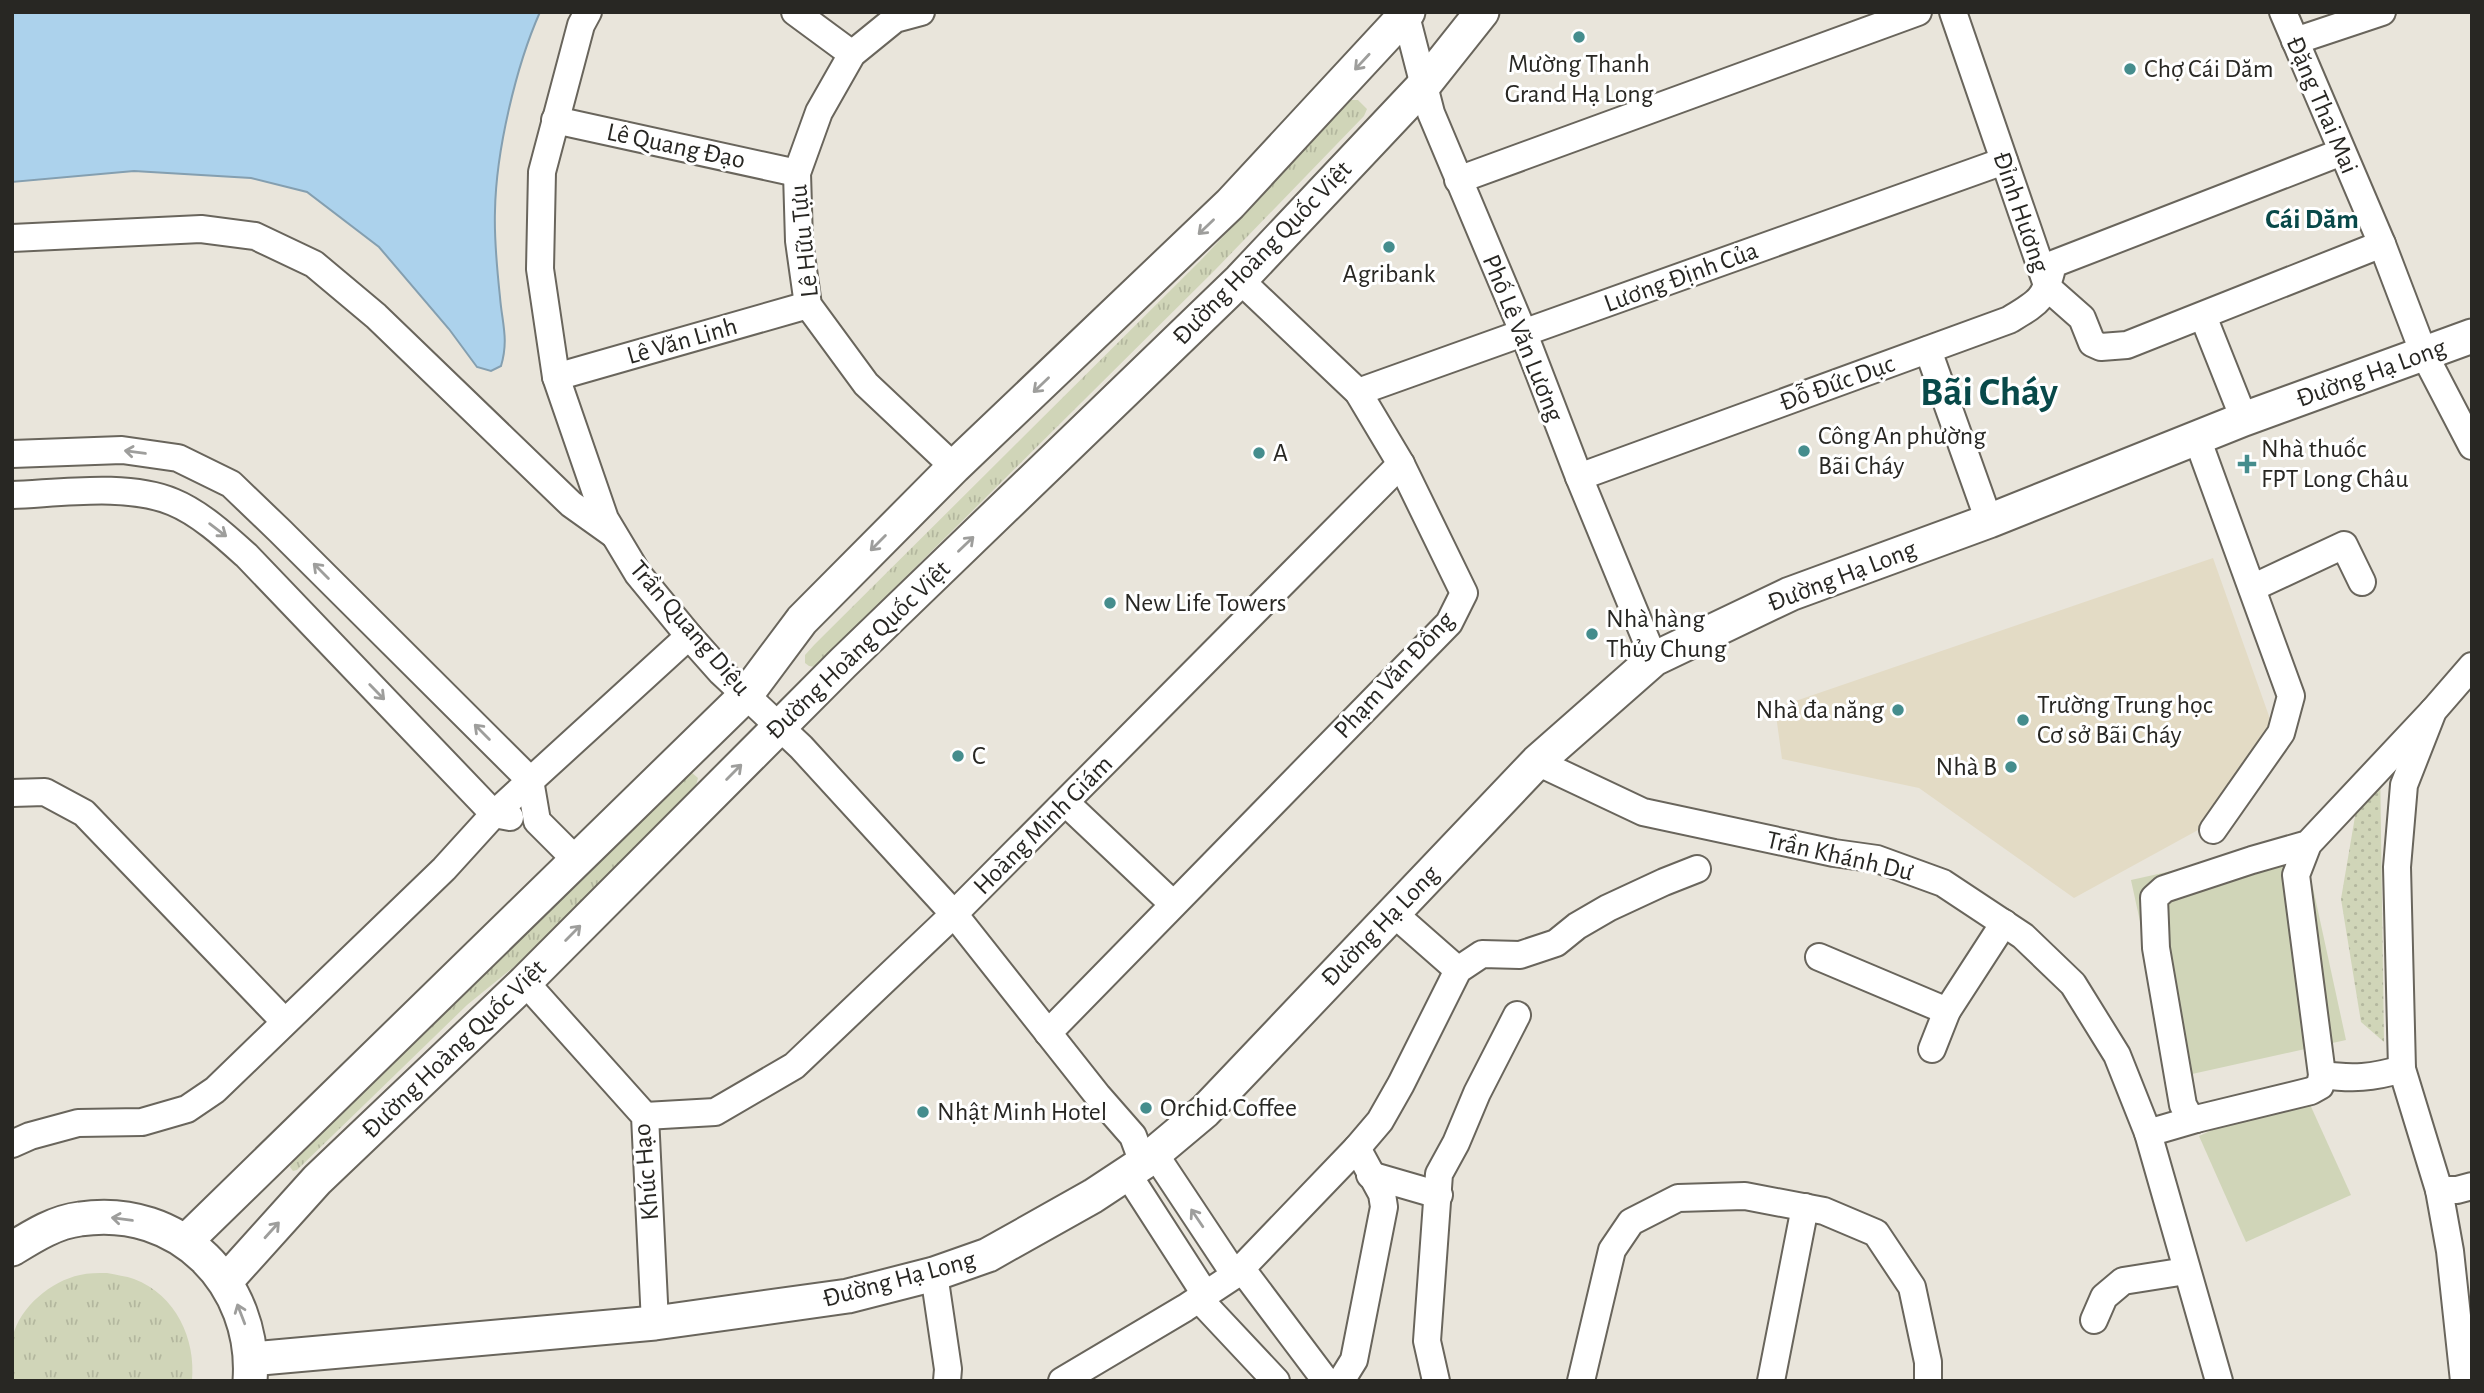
<svg xmlns="http://www.w3.org/2000/svg" width="2484" height="1393" viewBox="0 0 2484 1393" font-family="'Alegreya Sans',sans-serif">
<style>
.education{fill:#e3dbc5}
.grass{fill:url(#grass-tufts)}
.park{fill:url(#park-dots)}
.garden{fill:#d0d5b8}
.water{fill:#acd2ec;stroke:#849fb0;stroke-width:2}
.lines{fill:none;stroke-linecap:round;stroke-linejoin:round}
.minor-casing{stroke:#69655c;stroke-width:30}
.major-casing{stroke:#69655c;stroke-width:37}
.minor{stroke:#fff;stroke-width:26}
.major{stroke:#fff;stroke-width:33}
.oneway{stroke:#9e9e9c}
.poi-dot{fill:#458d8d;stroke:#fff;stroke-width:2.5}
.labels{text-anchor:middle;dominant-baseline:central;stroke-width:6;stroke-linejoin:round;paint-order:stroke}
.poi-label{font-size:26px;fill:#282723;stroke:#fff;text-anchor:start}
.street-label{font-size:26px;fill:#282723;stroke:#fff}
.neighbourhood-label{font-size:28px;font-weight:bold;fill:#084949;stroke:#fff}
.town-label{font-size:40px;font-weight:bold;fill:#084949;stroke:#fff}
</style>
<defs>
<pattern id="grass-tufts" width="24" height="20" patternUnits="userSpaceOnUse" patternTransform="scale(1.75)"><rect width="24" height="20" fill="#d0d5b8"/><path d="M3 7l-1-3M5 7V3M7 7l1-3M15 17l-1-3M17 17v-4M19 17l1-3" fill="none" stroke="#b3b79e"/></pattern>
<pattern id="park-dots" width="8" height="8" patternUnits="userSpaceOnUse" patternTransform="scale(1.75)"><rect width="8" height="8" fill="#d0d5b8"/><path d="M2 2h.1M6 6h.1" fill="none" stroke="#b3b79e" stroke-width="1.8" stroke-linecap="round"/></pattern>
</defs>
<rect width="100%" height="100%" fill="#e9e5db"/>
<path class="education" d="M 2213,558 L 2275,733 L 2209,824 L 2074,898 L 1919,788 L 1782,759 L 1775,708 Z"/>
<g class="grass">
<path d="M 1351,100 L 1358,100 L 1367,109 L 1364,116 L 1215,270 L 815,667 L 809,666 L 805,663 L 805,655 L 815,644 L 1203,258 Z"/>
<path d="M 691,772 L 698,778 L 695,789 L 536,949 L 467,1005 L 297,1170 L 293,1171 L 290,1167 L 291,1164 L 680,776 Z"/>
<path d="M 107,1273 C 116,1275 126,1276 134,1279 C 176,1295 196,1339 192,1381 L 12,1381 C 12,1367 10,1350 13,1336 C 20,1307 51,1281 80,1275 C 88,1273 98,1273 107,1273 Z"/>
</g>
<path class="park" d="M 2380,763 L 2384,1042 L 2361,1022 L 2341,899 L 2360,787 Z"/>
<g class="garden">
<path d="M 2303,842 L 2346,1040 L 2174,1078 L 2131,880 Z"/>
<path d="M 2303,1089 L 2351,1195 L 2246,1242 L 2199,1136 Z"/>
</g>
<path class="water" d="M 12,12 L 540,12 C 516,66 496,151 495,211 C 494,239 497,269 500,297 C 502,323 509,339 501,366 L 491,371 L 477,367 L 449,329 L 379,247 L 307,192 L 251,178 L 134,171 L 12,182 Z"/>
<g class="lines">
<defs>
<g id="minor">
<path d="M 588,12 L 581,25 L 542,172 L 540,269 L 556,377 L 605,519 L 638,574 L 689,636 L 721,672 L 801,747 L 954,914 L 1098,1096 L 1133,1136 L 1143,1163"/>
<path d="M 795,12 L 852,54"/>
<path d="M 921,12 L 895,19 L 852,54 L 819,112 L 797,173 L 799,241 L 808,305 L 866,384 L 954,467"/>
<path d="M 1405,12 L 1431,113 L 1524,334 L 1579,477 L 1654,659"/>
<path d="M 1953,12 L 2048,288 L 2082,318 L 2092,343 L 2101,347 L 2127,345 L 2382,244"/>
<path d="M 2283,12 L 2382,244 L 2424,354 L 2472,446"/>
<path d="M 2295,41 L 2382,12"/>
<path d="M 555,120 L 797,173"/>
<path d="M 1458,180 L 1918,12"/>
<path d="M 12,238 L 201,229 L 255,236 L 314,264 L 376,316 L 571,504 L 613,534"/>
<path d="M 2203,316 L 2244,419"/>
<path d="M 1928,350 L 1989,521"/>
<path d="M 556,377 L 808,305"/>
<path d="M 1358,392 L 2004,161"/>
<path d="M 2197,438 L 2291,696 L 2281,733 L 2213,830"/>
<path d="M 12,454 L 122,450 L 178,458 L 231,484 L 280,531 L 530,780 L 537,821 L 577,861"/>
<path d="M 1579,477 L 2009,320 C 2039,302 2045,300 2053,264 L 2342,152"/>
<path d="M 12,495 C 61,493 128,483 173,502 C 200,513 226,537 247,556 L 494,814 L 510,817"/>
<path d="M 2252,588 L 2344,545 L 2362,582"/>
<path d="M 1537,762 L 1643,812 L 1834,853 L 1877,859 L 1943,883 L 2023,936 L 2073,984 L 2117,1055 L 2148,1133 L 2219,1381"/>
<path d="M 12,793 L 45,792 L 84,813 L 285,1022"/>
<path d="M 1066,803 L 1173,904"/>
<path d="M 2308,844 L 2252,860 L 2164,889 L 2154,898 L 2156,948 L 2183,1105 L 2188,1114 L 2196,1119 L 2311,1091 L 2320,1086 L 2322,1075 L 2296,875 L 2308,844 L 2433,711"/>
<path d="M 1392,912 L 1458,970"/>
<path d="M 1819,957 L 1947,1011"/>
<path d="M 525,982 L 645,1116 L 655,1323"/>
<path d="M 1048,1033 L 1449,623 L 1464,593 L 1401,464 L 1358,392 L 1240,280"/>
<path d="M 1932,1049 L 1947,1011 L 2004,923"/>
<path d="M 2322,1075 C 2353,1079 2372,1078 2402,1069"/>
<path d="M 645,1116 L 715,1112 L 794,1066 L 954,914 L 1401,464"/>
<path d="M 2148,1133 L 2196,1119"/>
<path d="M 12,1144 L 30,1136 L 78,1123 L 142,1122 L 187,1109 L 215,1090 L 444,869 L 494,814 L 689,636"/>
<path d="M 1154,1153 L 1235,1275"/>
<path d="M 1127,1173 L 1205,1294"/>
<path d="M 1370,1175 L 1439,1195"/>
<path d="M 2439,1190 L 2457,1190 L 2472,1186"/>
<path d="M 1241,1268 L 1326,1381"/>
<path d="M 934,1274 L 948,1369 L 947,1381"/>
<path d="M 1199,1299 L 1276,1381"/>
<path d="M 2094,1320 L 2104,1297 L 2123,1281 L 2186,1271"/>
<path d="M 1062,1381 L 1185,1308 L 1235,1275 L 1357,1148 L 1380,1121 L 1401,1084 L 1458,970 L 1482,954 L 1520,955 L 1556,943 L 1577,926 L 1608,908 L 1664,882 L 1697,869"/>
<path d="M 1341,1381 L 1354,1360 L 1384,1207 L 1382,1194 L 1357,1148"/>
<path d="M 1436,1381 L 1427,1341 L 1439,1174 L 1456,1143 L 1477,1093 L 1517,1015"/>
<path d="M 1581,1381 L 1612,1250 L 1631,1222 L 1678,1198 L 1745,1196 L 1824,1211 L 1876,1233 L 1912,1287 L 1928,1362 L 1928,1381"/>
<path d="M 1771,1381 L 1805,1207"/>
<path d="M 2464,1381 L 2450,1251 L 2439,1190 L 2402,1069 L 2397,867 L 2404,785 L 2433,711 L 2472,666"/>
</g>
<g id="major">
<path d="M 186,1241 L 746,695 L 802,620 L 954,467 L 1230,204 L 1408,12"/>
<path d="M 12,1249 C 33,1236 55,1222 80,1219 C 179,1204 257,1284 250,1381"/>
<path d="M 226,1281 L 317,1180 L 525,982 L 843,663 L 1240,280 L 1424,85 L 1482,12"/>
<path d="M 251,1359 L 655,1323 L 848,1296 L 934,1274 L 988,1255 L 1093,1196 L 1143,1163 L 1205,1111 L 1537,762 L 1654,659 L 1790,594 L 1989,521 L 2244,419 L 2472,336"/>
</g>
</defs>
<use href="#minor" class="minor-casing"/>
<use href="#major" class="major-casing"/>
<use href="#minor" class="minor"/>
<use href="#major" class="major"/>
</g>
<defs><path id="oneway-shaft" d="M-6 0H5M1.5-3L5.5 0L1.5 3" fill="none" stroke-width="1.6" stroke-linecap="round" stroke-linejoin="round" transform="scale(1.75)"/></defs>
<g class="oneway">
<use href="#oneway-shaft" transform="translate(1362 62) rotate(133)"/>
<use href="#oneway-shaft" transform="translate(1206 227) rotate(136)"/>
<use href="#oneway-shaft" transform="translate(1041 385) rotate(136)"/>
<use href="#oneway-shaft" transform="translate(135 452) rotate(-172)"/>
<use href="#oneway-shaft" transform="translate(218 530) rotate(37)"/>
<use href="#oneway-shaft" transform="translate(878 543) rotate(135)"/>
<use href="#oneway-shaft" transform="translate(966 544) rotate(-44)"/>
<use href="#oneway-shaft" transform="translate(321 571) rotate(-135)"/>
<use href="#oneway-shaft" transform="translate(377 692) rotate(46)"/>
<use href="#oneway-shaft" transform="translate(482 732) rotate(-135)"/>
<use href="#oneway-shaft" transform="translate(734 772) rotate(-45)"/>
<use href="#oneway-shaft" transform="translate(573 933) rotate(-45)"/>
<use href="#oneway-shaft" transform="translate(1197 1218) rotate(-124)"/>
<use href="#oneway-shaft" transform="translate(122 1219) rotate(-172)"/>
<use href="#oneway-shaft" transform="translate(272 1230) rotate(-48)"/>
<use href="#oneway-shaft" transform="translate(241 1314) rotate(-111)"/>
</g>
<g class="poi-dot">
<circle cx="1579" cy="37" r="7"/>
<circle cx="2130" cy="69" r="7"/>
<circle cx="1389" cy="247" r="7"/>
<circle cx="1804" cy="451" r="7"/>
<circle cx="1259" cy="453" r="7"/>
<path d="M2243.5 453.5h7v7h7v7h-7v7h-7v-7h-7v-7h7z"/>
<circle cx="1110" cy="603" r="7"/>
<circle cx="1592" cy="634" r="7"/>
<circle cx="1898" cy="710" r="7"/>
<circle cx="2023" cy="720" r="7"/>
<circle cx="958" cy="756" r="7"/>
<circle cx="2011" cy="767" r="7"/>
<circle cx="1146" cy="1108" r="7"/>
<circle cx="923" cy="1112" r="7"/>
</g>
<g class="labels">
<g class="poi-label">
<text x="1579" y="64" text-anchor="middle">Mường Thanh<tspan x="1579" dy="30">Grand Hạ Long</tspan></text>
<text x="2144" y="69">Chợ Cái Dăm</text>
<text x="1389" y="274" text-anchor="middle">Agribank</text>
<text x="1818" y="436">Công An phường<tspan x="1818" dy="30">Bãi Cháy</tspan></text>
<text x="2261" y="449">Nhà thuốc<tspan x="2261" dy="30">FPT Long Châu</tspan></text>
<text x="1273" y="453">A</text>
<text x="1124" y="603">New Life Towers</text>
<text x="1606" y="619">Nhà hàng<tspan x="1606" dy="30">Thủy Chung</tspan></text>
<text x="2037" y="705">Trường Trung học<tspan x="2037" dy="30">Cơ sở Bãi Cháy</tspan></text>
<text x="1884" y="710" text-anchor="end">Nhà đa năng</text>
<text x="972" y="756">C</text>
<text x="1997" y="767" text-anchor="end">Nhà B</text>
<text x="1160" y="1108">Orchid Coffee</text>
<text x="937" y="1112">Nhật Minh Hotel</text>
</g>
<g class="street-label">
<text transform="translate(2322 105) rotate(67)">Đặng Thai Mai</text>
<text transform="translate(676 146) rotate(12)">Lê Quang Đạo</text>
<text transform="translate(2021 212) rotate(71)">Đỉnh Hương</text>
<text transform="translate(804 241) rotate(-96)">Lê Hữu Tựu</text>
<text transform="translate(1262 253) rotate(-46)">Đường Hoàng Quốc Việt</text>
<text transform="translate(1681 277) rotate(-20)">Lương Định Của</text>
<text transform="translate(1523 338) rotate(68)">Phố Lê Văn Lương</text>
<text transform="translate(682 341) rotate(-16)">Lê Văn Linh</text>
<text transform="translate(2371 373) rotate(-20)">Đường Hạ Long</text>
<text transform="translate(1837 383) rotate(-20)">Đỗ Đức Dục</text>
<text transform="translate(1842 576) rotate(-21)">Đường Hạ Long</text>
<text transform="translate(690 628) rotate(49)">Trần Quang Diệu</text>
<text transform="translate(858 650) rotate(-44)">Đường Hoàng Quốc Việt</text>
<text transform="translate(1394 675) rotate(-47)">Phạm Văn Đồng</text>
<text transform="translate(1043 825) rotate(-45)">Hoàng Minh Giám</text>
<text transform="translate(1840 856) rotate(13)">Trần Khánh Dư</text>
<text transform="translate(1380 926) rotate(-46)">Đường Hạ Long</text>
<text transform="translate(454 1049) rotate(-44)">Đường Hoàng Quốc Việt</text>
<text transform="translate(646 1172) rotate(-95)">Khúc Hạo</text>
<text transform="translate(899 1279) rotate(-15)">Đường Hạ Long</text>
</g>
<g class="neighbourhood-label">
<text x="2312" y="220">Cái Dăm</text>
</g>
<g class="town-label">
<text x="1989" y="393">Bãi Cháy</text>
</g>
</g>
<rect width="2484" height="1393" fill="none" stroke="#282723" stroke-width="28"/>
</svg>
